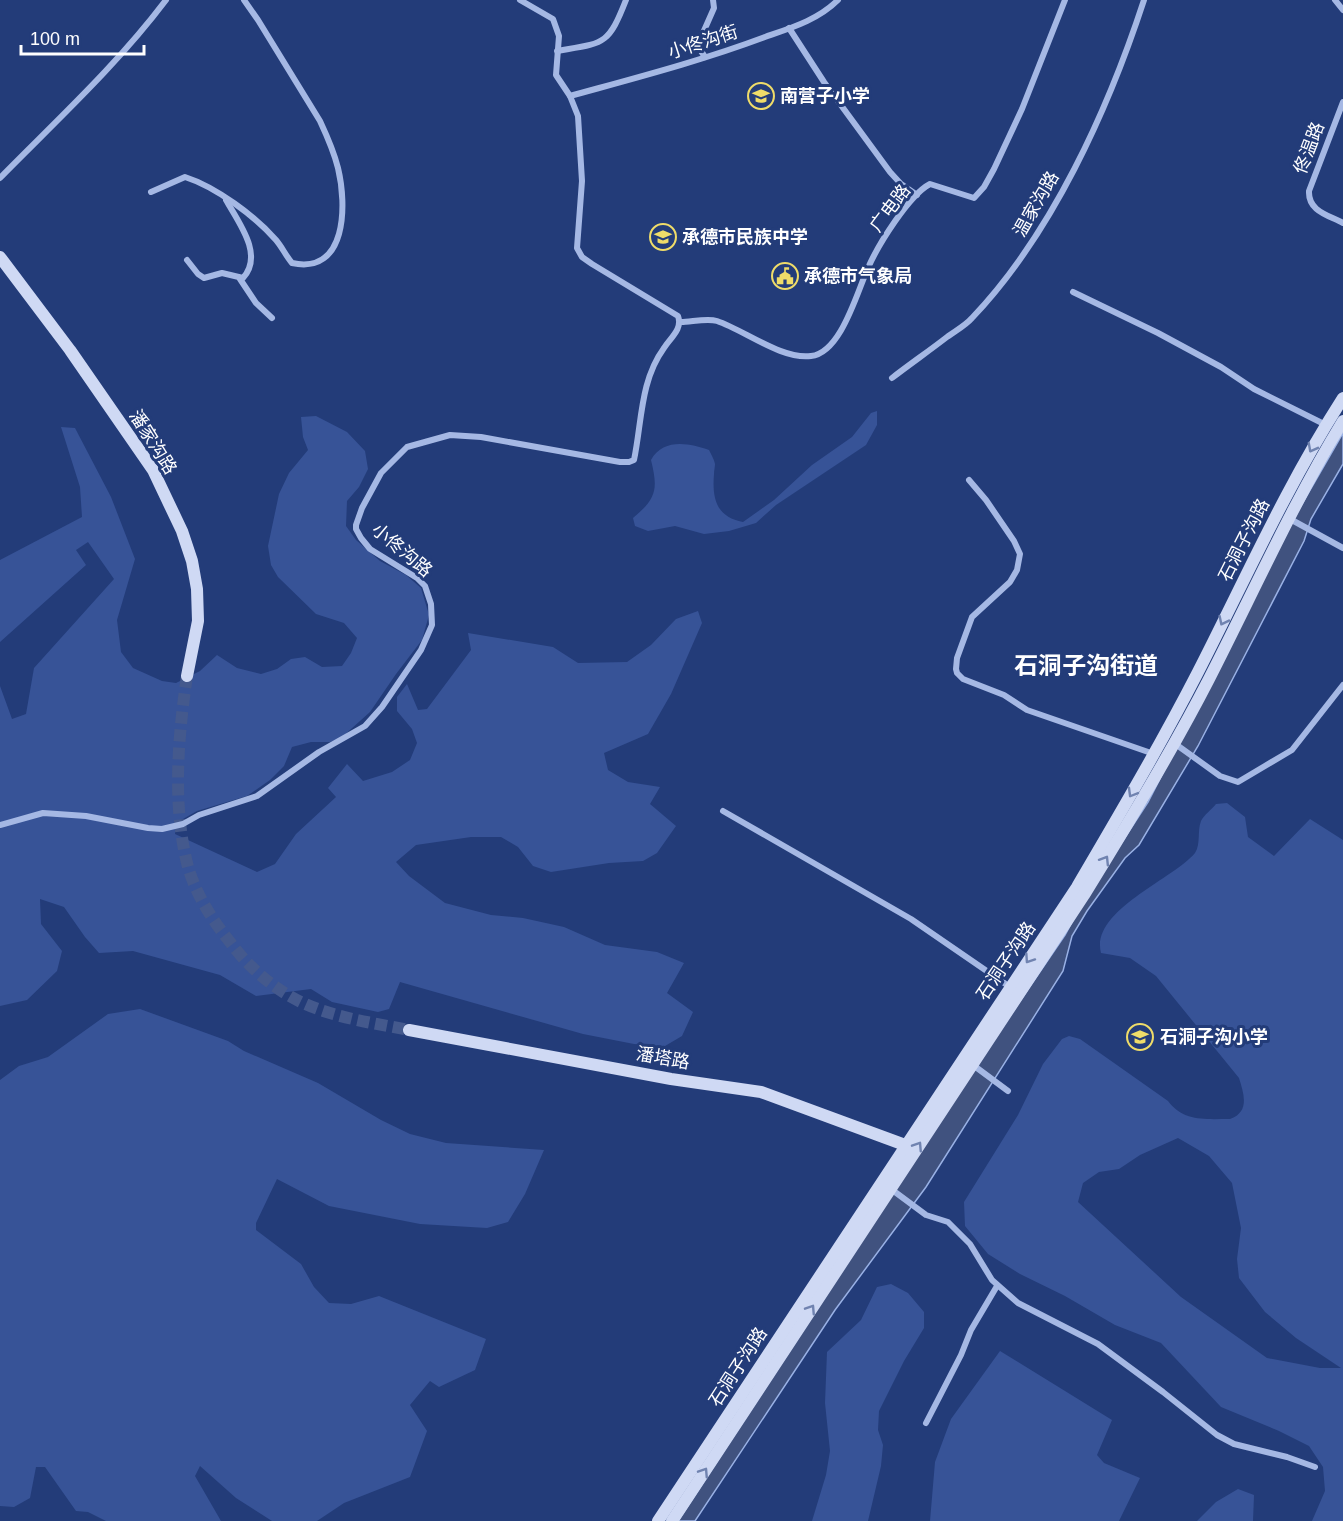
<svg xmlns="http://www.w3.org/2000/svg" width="1343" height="1521" viewBox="0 0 1343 1521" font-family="Arial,'Noto Sans SC',sans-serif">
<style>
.green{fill:#375397;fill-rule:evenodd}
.water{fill:#40527f;stroke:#99b1e5;stroke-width:1.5}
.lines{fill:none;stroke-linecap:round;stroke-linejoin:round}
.secondary-tunnel{stroke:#44598d;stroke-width:12;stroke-dasharray:12 6;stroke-linecap:butt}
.street{stroke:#a5b8e4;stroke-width:6}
.secondary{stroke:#cfd9f4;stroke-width:12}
.oneway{stroke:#7083b0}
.labels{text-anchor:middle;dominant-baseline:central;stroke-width:6;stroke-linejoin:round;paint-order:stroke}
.street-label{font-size:18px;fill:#fff;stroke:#233c79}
.poi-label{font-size:18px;font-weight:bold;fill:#fff;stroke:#233c79;text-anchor:start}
.district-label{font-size:24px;font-weight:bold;fill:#fff;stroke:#233c79}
</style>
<rect width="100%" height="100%" fill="#233c79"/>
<g class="green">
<path d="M 877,411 L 877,425 L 866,445 L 776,505 L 756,523 L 729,531 L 704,534 L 675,526 L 648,531 L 635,526 L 633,518 C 657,498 658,489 651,460 C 663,438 689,443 709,450 C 711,454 714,459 715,464 C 715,467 714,470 714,474 C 712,498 716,517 743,522 L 774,500 L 812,465 L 852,437 L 871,413 Z"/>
<path d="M 316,416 L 347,432 L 365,451 L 368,469 L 359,487 L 347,501 L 346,526 L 356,540 L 380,561 L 406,575 L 421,588 L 429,615 L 422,640 L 396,674 L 370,712 L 341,738 L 330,742 L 311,742 L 292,747 L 284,766 L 270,780 L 247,796 L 197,811 L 176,823 L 175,834 L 257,872 L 275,864 L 296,834 L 336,797 L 328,788 L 347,764 L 363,781 L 392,772 L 410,760 L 417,743 L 412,729 L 397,711 L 397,697 L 407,684 L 418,710 L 427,709 L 471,650 L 468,633 L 553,647 L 578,663 L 627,662 L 651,645 L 676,619 L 698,611 L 702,623 L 671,694 L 648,734 L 604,753 L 608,770 L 628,782 L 660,787 L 650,804 L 676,826 L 657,853 L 643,861 L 609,863 L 551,872 L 533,866 L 518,847 L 501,837 L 471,837 L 416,845 L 396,862 L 409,876 L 445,903 L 491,915 L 523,918 L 564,927 L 605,945 L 657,952 L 684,963 L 667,993 L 693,1012 L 682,1036 L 665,1046 L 634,1044 L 583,1034 L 400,982 L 389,1009 L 378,1012 L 332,1002 L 311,989 L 256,996 L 220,975 L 133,951 L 99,953 L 85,937 L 64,907 L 40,899 L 41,924 L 62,951 L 57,971 L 27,1000 L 0,1006 L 0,686 L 12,719 L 26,714 L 34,668 L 114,579 L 88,542 L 76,550 L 86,565 L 0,642 L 0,560 L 82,517 L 80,487 L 61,427 L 75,428 L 111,497 L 135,559 L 117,620 L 121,652 L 133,668 L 162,681 L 176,683 L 200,671 L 217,655 L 237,668 L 261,674 L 277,669 L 291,659 L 305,657 L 322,667 L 342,666 L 351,653 L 357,638 L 344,623 L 316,614 L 278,577 L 271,565 L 268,546 L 279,494 L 289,473 L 308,450 L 303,437 L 301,417 Z"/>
<path d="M 1227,803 L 1245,817 L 1248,837 L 1274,856 L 1310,819 L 1343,840 L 1343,1521 L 1312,1521 L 1325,1491 L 1323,1467 L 1309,1446 L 1279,1431 L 1221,1407 L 1161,1343 L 1115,1325 L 1065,1296 L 1020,1274 L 988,1254 L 965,1226 L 964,1202 L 1018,1115 L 1043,1064 L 1062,1039 L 1069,1036 L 1080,1039 L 1168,1101 C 1184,1122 1205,1119 1230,1119 C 1250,1112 1244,1094 1239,1078 L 1156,976 L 1130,958 L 1101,953 C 1090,911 1172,880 1195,853 C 1201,844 1197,831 1201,821 C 1204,815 1212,809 1216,804 ZM 1178,1138 L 1209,1156 L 1232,1183 L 1241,1228 L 1237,1259 L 1239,1278 L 1265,1312 L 1296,1338 L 1341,1368 L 1320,1368 L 1267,1358 L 1181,1297 L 1078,1202 L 1083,1183 L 1099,1172 L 1119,1169 L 1140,1155 Z"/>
<path d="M 140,1009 L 228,1041 L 244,1051 L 318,1083 L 381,1120 L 410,1134 L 446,1143 L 544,1150 L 525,1194 L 508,1222 L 487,1228 L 420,1224 L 329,1206 L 277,1179 L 256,1223 L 256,1230 L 301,1264 L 314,1287 L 329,1303 L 351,1304 L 379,1296 L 486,1339 L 475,1370 L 439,1387 L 430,1381 L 410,1405 L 427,1431 L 410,1477 L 344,1503 L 317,1521 L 272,1521 L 236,1498 L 200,1466 L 195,1476 L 221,1521 L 106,1521 L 88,1512 L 76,1511 L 45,1467 L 36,1467 L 30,1498 L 14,1507 L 0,1506 L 0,1080 L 19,1066 L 48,1057 L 108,1014 Z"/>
<path d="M 891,1284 L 908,1293 L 924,1312 L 924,1328 L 904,1361 L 879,1411 L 878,1430 L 883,1445 L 881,1466 L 868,1521 L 812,1521 L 826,1475 L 830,1451 L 825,1403 L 827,1352 L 861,1320 L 877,1287 Z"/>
<path d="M 1000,1351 L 1112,1420 L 1097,1455 L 1104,1463 L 1140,1478 L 1119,1521 L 930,1521 L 935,1462 L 951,1419 Z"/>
<path d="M 1238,1489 L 1254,1495 L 1253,1521 L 1197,1521 L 1216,1502 Z"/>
</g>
<path class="water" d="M 1343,433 L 1343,464 L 1311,519 L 1304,541 L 1198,746 L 1139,845 L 1125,858 L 1087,911 L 1072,936 L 1063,971 L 926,1187 L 835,1310 L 695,1521 L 678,1521 L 982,1057 L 1065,935 L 1083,902 L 1148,802 L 1298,511 Z"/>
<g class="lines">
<path class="secondary-tunnel" d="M 187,676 C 178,737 172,806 188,867 C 196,894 212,920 230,942 C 248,967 275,990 303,1003 C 336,1018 373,1023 409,1030"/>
<g class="street">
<path d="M 1335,0 L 1343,10"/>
<path d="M 789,28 L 824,82 L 890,172 L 901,184 L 917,195"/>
<path d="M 557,51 C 604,43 608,46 626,0"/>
<path d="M 705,57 L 699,48 L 699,42 L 714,8 L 713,0"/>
<path d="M 570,96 C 635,78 701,61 765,37 C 791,28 818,20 838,0"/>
<path d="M 1343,102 L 1309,191 C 1308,211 1328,215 1343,223"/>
<path d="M 0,178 C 57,120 117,65 166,0"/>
<path d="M 151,192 L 185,177 C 216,187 255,216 276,240 C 282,247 286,256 292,263 C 347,275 347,205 338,168 C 334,152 327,136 320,121 L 258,20 L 244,0"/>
<path d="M 187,260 L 198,274 L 204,278 L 222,273 L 243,278 C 264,255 239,223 226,200"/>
<path d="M 240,279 L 256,303 L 272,318"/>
<path d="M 1073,292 L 1158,333 L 1221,367 L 1254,389 L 1326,425"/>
<path d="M 681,322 C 691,322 707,318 717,321 C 744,330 782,360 811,356 C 841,353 857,292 868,268 C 878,245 909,195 930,184 L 974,198 L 984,187 L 994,169 L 1022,109 L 1065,0"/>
<path d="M 892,378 C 910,364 929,351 947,337 C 955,331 965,326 972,318 C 1052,234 1108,110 1144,0"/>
<path d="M 969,480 L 986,500 L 1014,541 L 1020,554 L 1017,570 L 1010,582 L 972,617 L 957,658 L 956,669 L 957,673 L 963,679 L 1004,695 L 1027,710 L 1154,754"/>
<path d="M 1290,519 L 1343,548"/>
<path d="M 1174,743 L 1220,776 L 1238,782 L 1292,750 L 1343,685"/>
<path d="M 723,811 L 911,919 L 1010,987"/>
<path d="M 0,825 L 43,813 L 86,816 L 148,828 L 162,829 L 183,824 L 199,815 L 257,796 L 319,752 L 365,726 L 382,707 L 421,650 L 432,625 L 431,604 L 425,586 L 417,578 L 370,549 L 361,538 L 356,529 L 356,525 L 362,508 L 381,473 L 407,447 L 450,435 L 481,437 L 620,462 L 629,462 L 634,460 C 642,422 640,381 664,348 C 670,338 683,329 678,316 L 592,264 L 582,257 L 577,248 L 582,181 L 578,116 L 570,96 L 556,75 L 559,36 L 553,19 L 520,0"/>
<path d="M 973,1065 L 1008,1091"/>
<path d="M 891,1189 L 926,1215 L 948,1222 L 970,1244 L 992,1280 L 1018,1303 L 1098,1344 L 1163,1392 L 1217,1435 L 1234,1444 L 1287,1457 L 1315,1467"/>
<path d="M 926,1423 L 961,1355 L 971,1330 L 997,1286"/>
</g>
<g class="secondary">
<path d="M 0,257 L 70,350 L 153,470 L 182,531 L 192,561 L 197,589 L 198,621 L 187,676"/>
<path d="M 409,1030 L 671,1079 L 761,1092 L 905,1145"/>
<path d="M 658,1521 L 1077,887 C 1118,817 1160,746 1198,672 C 1245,580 1287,485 1343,398"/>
<path d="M 672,1521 L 1084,895 C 1128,824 1171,753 1209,679 C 1253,593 1293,503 1343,421"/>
</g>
</g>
<defs><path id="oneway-chevron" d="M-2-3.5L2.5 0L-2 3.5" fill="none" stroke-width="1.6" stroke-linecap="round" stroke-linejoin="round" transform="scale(1.5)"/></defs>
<g class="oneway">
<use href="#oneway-chevron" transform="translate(1312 448) rotate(118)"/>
<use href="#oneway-chevron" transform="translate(1223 621) rotate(116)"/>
<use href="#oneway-chevron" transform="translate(1132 793) rotate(120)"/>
<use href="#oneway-chevron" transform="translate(1105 860) rotate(-58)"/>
<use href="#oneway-chevron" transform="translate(1029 959) rotate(124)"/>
<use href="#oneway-chevron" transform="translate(918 1146) rotate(-57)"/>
<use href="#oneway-chevron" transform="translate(811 1309) rotate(-57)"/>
<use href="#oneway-chevron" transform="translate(704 1472) rotate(-57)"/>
</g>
<defs>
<symbol id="school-ring" viewBox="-11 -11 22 22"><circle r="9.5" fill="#233c79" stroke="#efdc69" stroke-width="1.5"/><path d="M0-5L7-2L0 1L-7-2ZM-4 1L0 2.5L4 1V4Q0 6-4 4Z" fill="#efdc69"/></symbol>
<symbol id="civic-ring" viewBox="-11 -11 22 22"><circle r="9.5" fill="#233c79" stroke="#efdc69" stroke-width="1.5"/><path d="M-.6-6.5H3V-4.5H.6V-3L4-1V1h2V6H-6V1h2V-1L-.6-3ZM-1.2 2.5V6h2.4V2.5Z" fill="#efdc69"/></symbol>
</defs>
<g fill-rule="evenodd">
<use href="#school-ring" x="746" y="81" width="30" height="30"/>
<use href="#school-ring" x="648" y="222" width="30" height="30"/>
<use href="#civic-ring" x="770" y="261" width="30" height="30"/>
<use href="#school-ring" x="1125" y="1022" width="30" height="30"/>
</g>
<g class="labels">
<g class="street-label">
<text transform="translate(703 42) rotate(-18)">小佟沟街</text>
<text transform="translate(1309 148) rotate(-69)">佟温路</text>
<text transform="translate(1036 204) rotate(-60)">温家沟路</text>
<text transform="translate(890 208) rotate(-53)">广电路</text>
<text transform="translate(153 442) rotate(58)">潘家沟路</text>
<text transform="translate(1244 540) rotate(-63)">石洞子沟路</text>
<text transform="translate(402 550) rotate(40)">小佟沟路</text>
<text transform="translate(1006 961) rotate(-56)">石洞子沟路</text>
<text transform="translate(663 1058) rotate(10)">潘塔路</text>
<text transform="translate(738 1367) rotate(-57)">石洞子沟路</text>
</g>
<g class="poi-label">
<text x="780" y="96">南营子小学</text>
<text x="682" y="237">承德市民族中学</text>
<text x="804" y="276">承德市气象局</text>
<text x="1160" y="1037">石洞子沟小学</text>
</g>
<g class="district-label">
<text x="1086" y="665">石洞子沟街道</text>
</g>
</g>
<path d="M21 45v9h123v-9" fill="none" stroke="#ffffff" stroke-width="3"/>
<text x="30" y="45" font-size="18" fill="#ffffff" stroke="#233c79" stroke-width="4.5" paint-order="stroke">100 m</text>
</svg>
